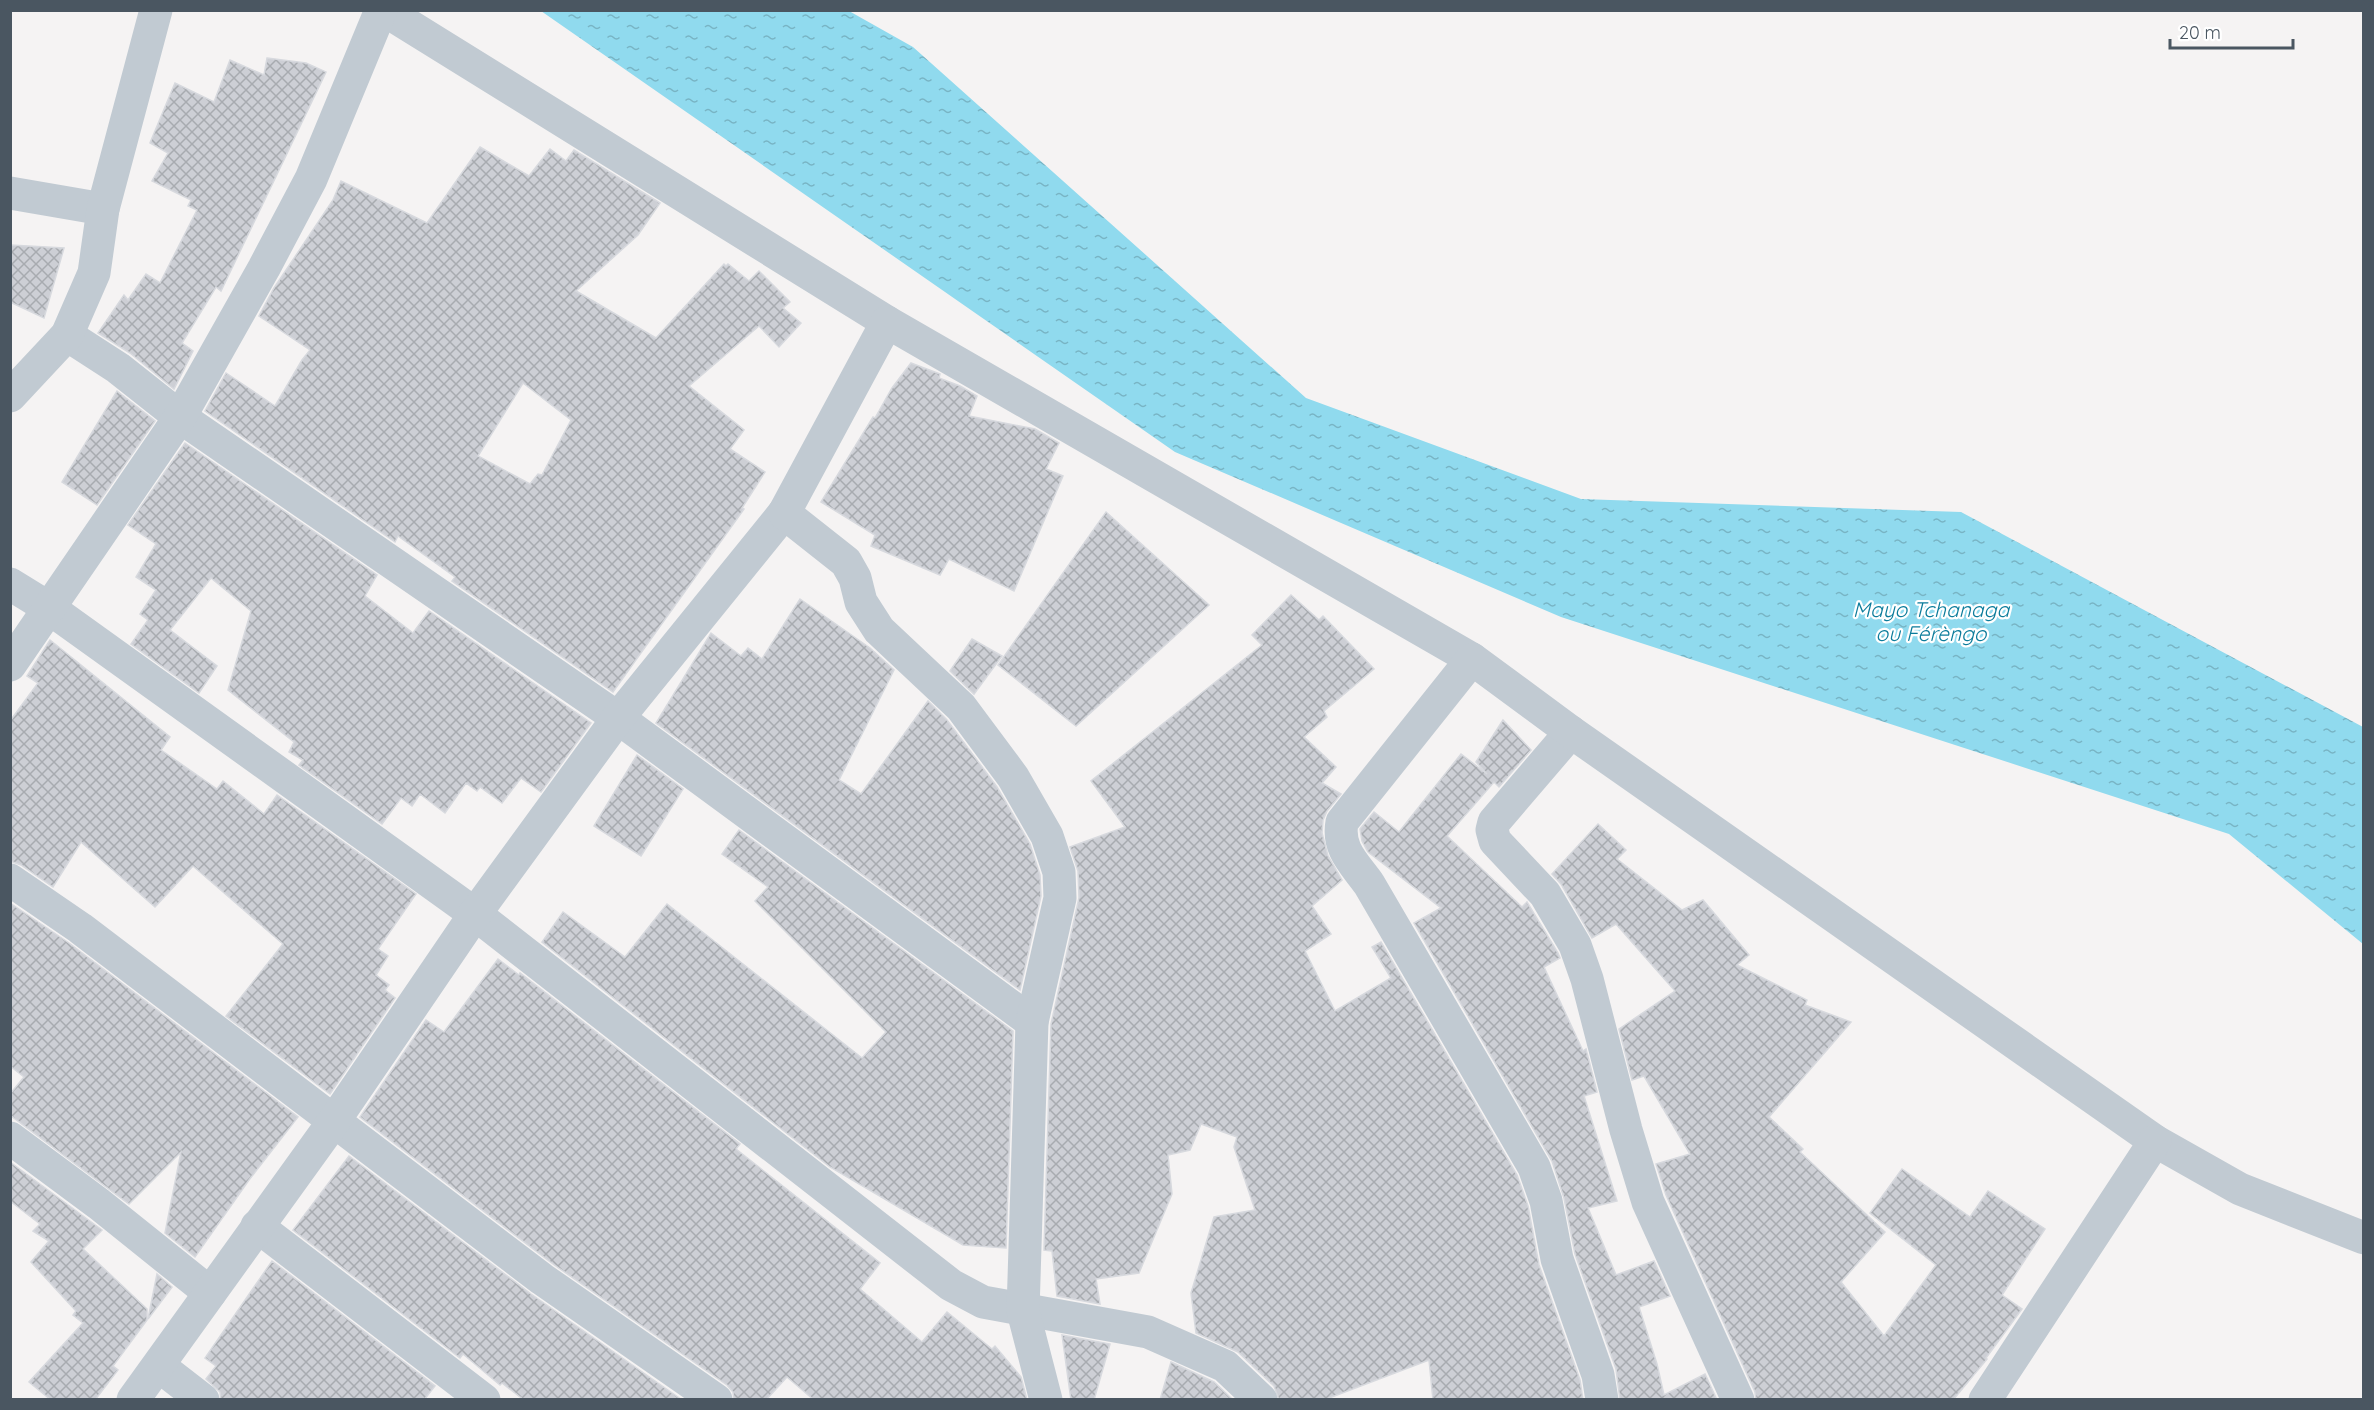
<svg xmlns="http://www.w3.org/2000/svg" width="2374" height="1410" viewBox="0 0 2374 1410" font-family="Quicksand,sans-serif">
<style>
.water{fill:url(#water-ripples)}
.building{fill:url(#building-cross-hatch);stroke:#d7d9de;stroke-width:1.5;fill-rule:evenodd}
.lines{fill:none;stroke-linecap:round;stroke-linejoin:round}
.minor{stroke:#c1cad2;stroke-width:33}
.labels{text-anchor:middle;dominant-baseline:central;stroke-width:4.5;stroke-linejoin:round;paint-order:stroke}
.water-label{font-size:21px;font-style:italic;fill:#0c7c9b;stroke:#fff}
</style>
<defs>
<pattern id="water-ripples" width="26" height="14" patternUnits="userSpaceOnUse" patternTransform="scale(1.5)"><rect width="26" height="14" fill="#90daee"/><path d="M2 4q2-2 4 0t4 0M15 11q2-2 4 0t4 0" fill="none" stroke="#78b4c4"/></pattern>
<pattern id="building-cross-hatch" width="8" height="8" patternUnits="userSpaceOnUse" patternTransform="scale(1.5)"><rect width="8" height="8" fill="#cdcfd5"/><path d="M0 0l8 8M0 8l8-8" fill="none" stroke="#a8abb0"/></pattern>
</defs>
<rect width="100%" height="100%" fill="#f5f3f3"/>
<path class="water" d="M 541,11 L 849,11 L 913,47 L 1306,398 L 1581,499 L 1961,512 L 2363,727 L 2363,944 L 2229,834 L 1561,617 L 1175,452 Z"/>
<g class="building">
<path d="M 267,58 L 306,63 L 326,72 L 221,291 L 216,287 L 182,343 L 193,351 L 174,389 L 130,353 L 98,333 L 124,295 L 128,300 L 146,274 L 160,283 L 197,210 L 188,206 L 191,200 L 152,181 L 168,153 L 150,143 L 175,83 L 214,102 L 230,60 L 264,75 Z"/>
<path d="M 480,147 L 529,176 L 550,149 L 566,161 L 574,150 L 660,203 L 638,235 L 576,291 L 656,338 L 724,264 L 726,266 L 728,264 L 749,281 L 759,271 L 790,302 L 783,308 L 801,323 L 779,347 L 759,326 L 689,386 L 744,430 L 730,449 L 765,472 L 742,508 L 744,509 L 613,692 L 452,581 L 455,577 L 398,536 L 395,542 L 205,411 L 226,373 L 275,406 L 302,360 L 310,350 L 259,316 L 274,288 L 333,200 L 341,181 L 427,223 ZM 523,383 L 571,420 L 542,475 L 538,474 L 530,484 L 478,456 Z"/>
<path d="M 10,245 L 64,248 L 44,318 L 10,302 Z"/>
<path d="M 911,363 L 940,374 L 939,378 L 960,386 L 977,396 L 969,416 L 1035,429 L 1059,443 L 1046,469 L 1063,476 L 1014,591 L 949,559 L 940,575 L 871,546 L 875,535 L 821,502 L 873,417 L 875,418 L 892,388 Z"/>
<path d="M 117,391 L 155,421 L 97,505 L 62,482 Z"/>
<path d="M 185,443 L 377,575 L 365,596 L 413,633 L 429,611 L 591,723 L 541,792 L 521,778 L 502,803 L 480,787 L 477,791 L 466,783 L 445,813 L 420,794 L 412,806 L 401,798 L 382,824 L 299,765 L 303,760 L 289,752 L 294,742 L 228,690 L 251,611 L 211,578 L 170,630 L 217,666 L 199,693 L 131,644 L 148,620 L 140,614 L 156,590 L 136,577 L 156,544 L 128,525 Z"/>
<path d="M 1106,512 L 1209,605 L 1076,726 L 998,665 Z"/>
<path d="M 1291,595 L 1319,620 L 1323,616 L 1374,669 L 1324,711 L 1327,717 L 1304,737 L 1336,767 L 1322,783 L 1341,794 L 1327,811 L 1323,820 L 1322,833 L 1328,856 L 1342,880 L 1312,906 L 1331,934 L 1305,951 L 1335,1011 L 1391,978 L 1372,947 L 1381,942 L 1517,1175 L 1528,1206 L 1539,1265 L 1580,1380 L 1583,1400 L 1433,1400 L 1429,1360 L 1324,1400 L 1279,1400 L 1274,1386 L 1238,1352 L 1196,1333 L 1191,1293 L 1214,1217 L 1255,1210 L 1234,1147 L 1237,1137 L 1201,1124 L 1190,1150 L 1168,1155 L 1172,1194 L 1139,1273 L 1096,1279 L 1100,1304 L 1057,1296 L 1052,1251 L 1044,1250 L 1051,1024 L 1079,898 L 1078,871 L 1070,847 L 1125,827 L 1091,781 L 1262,645 L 1252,635 Z"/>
<path d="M 800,599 L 870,648 L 894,670 L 839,780 L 861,794 L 928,701 L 947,720 L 997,787 L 1030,844 L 1040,875 L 1041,896 L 1020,990 L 656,723 L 711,633 L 741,656 L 748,648 L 762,659 Z"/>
<path d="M 972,639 L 1002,656 L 974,694 L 950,671 Z"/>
<path d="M 50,640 L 170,737 L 161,750 L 217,789 L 223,781 L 264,814 L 277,795 L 416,894 L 378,949 L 388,956 L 376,975 L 389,985 L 385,990 L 395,998 L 330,1094 L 226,1016 L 283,944 L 193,866 L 155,907 L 81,842 L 53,887 L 21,865 L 10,861 L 10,721 L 38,683 L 27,676 Z"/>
<path d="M 1503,720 L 1531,750 L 1499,787 L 1494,782 L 1447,836 L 1522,907 L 1527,902 L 1558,953 L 1560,958 L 1544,967 L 1583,1051 L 1586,1049 L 1597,1092 L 1584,1096 L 1617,1201 L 1588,1208 L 1616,1275 L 1654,1261 L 1670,1296 L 1639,1307 L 1657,1364 L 1664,1395 L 1705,1374 L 1717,1400 L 1620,1400 L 1616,1369 L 1575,1254 L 1564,1198 L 1552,1161 L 1414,923 L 1441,908 L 1368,852 L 1362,841 L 1360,829 L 1374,812 L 1399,832 L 1461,754 L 1487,774 L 1476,762 Z"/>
<path d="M 637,755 L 683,789 L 641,856 L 594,826 Z"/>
<path d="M 1598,824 L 1626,850 L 1617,859 L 1682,910 L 1703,900 L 1749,955 L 1737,965 L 1807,1000 L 1805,1005 L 1851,1022 L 1769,1117 L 1803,1149 L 1800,1152 L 1885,1232 L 1841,1282 L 1884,1336 L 1936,1265 L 1870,1213 L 1902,1169 L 1970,1217 L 1988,1191 L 2045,1229 L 2002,1295 L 2022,1309 L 1986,1358 L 1987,1359 L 1953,1400 L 1756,1400 L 1755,1392 L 1666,1195 L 1656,1164 L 1690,1154 L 1644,1076 L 1632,1080 L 1619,1029 L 1675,991 L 1616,924 L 1592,938 L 1561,884 L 1552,874 Z"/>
<path d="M 739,830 L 1013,1031 L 1006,1248 L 963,1245 L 830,1167 L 542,942 L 563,912 L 625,957 L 667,904 L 862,1058 L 886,1032 L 755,901 L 768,887 L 722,854 Z"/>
<path d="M 10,903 L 69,943 L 298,1117 L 249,1180 L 195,1257 L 165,1233 L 181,1152 L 129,1204 L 10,1115 L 10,1094 L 24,1077 L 10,1066 Z"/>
<path d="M 498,959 L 519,975 L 520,973 L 740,1144 L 736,1149 L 880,1263 L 860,1289 L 922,1342 L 947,1312 L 992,1349 L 995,1346 L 1021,1377 L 1027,1400 L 814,1400 L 787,1377 L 766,1400 L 734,1400 L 733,1392 L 727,1385 L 553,1264 L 360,1117 L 426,1020 L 444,1032 Z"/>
<path d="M 349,1156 L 531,1294 L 682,1400 L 524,1400 L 502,1383 L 500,1385 L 463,1354 L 460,1358 L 293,1230 Z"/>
<path d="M 10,1162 L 102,1230 L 83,1249 L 147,1309 L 147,1320 L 113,1366 L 118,1370 L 95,1400 L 51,1400 L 29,1382 L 83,1323 L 73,1315 L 76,1311 L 31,1262 L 49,1241 L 33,1231 L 40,1224 L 10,1201 Z"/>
<path d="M 272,1261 L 435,1386 L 424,1400 L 221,1400 L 220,1392 L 206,1379 L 216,1366 L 205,1358 Z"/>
<path d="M 157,1274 L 172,1287 L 148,1319 Z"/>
<path d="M 1062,1335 L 1110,1344 L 1094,1400 L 1071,1400 Z"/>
<path d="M 1171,1362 L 1214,1382 L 1233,1400 L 1160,1400 Z"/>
</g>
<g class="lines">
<g class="minor">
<path d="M 384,10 L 887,322"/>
<path d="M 10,193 L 103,209"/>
<path d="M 67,335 L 118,368 L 180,417 L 618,718 L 1032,1022"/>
<path d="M 10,396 L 67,335 L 94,273 L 103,209 L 156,10"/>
<path d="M 10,584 L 49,608 L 475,914 L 951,1285 L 983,1302 L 1148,1332 L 1225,1366 L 1261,1400"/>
<path d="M 10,665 L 180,417 L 264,268 L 311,179 L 381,10"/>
<path d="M 1571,732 L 1494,822 L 1492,830 L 1495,841 L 1545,894 L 1575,945 L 1587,979 L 1626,1130 L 1648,1202 L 1738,1400"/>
<path d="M 10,880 L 80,928 L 542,1279 L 716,1400"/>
<path d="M 10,1138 L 99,1204 L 210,1293"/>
<path d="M 257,1226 L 484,1400"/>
<path d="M 159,1366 L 203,1400"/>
<path d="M 133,1400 L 334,1121 L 475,914 L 618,718 L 784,513"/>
<path d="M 1046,1400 L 1023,1311 L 1032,1022 L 1060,898 L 1059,872 L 1047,836 L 1013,777 L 961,707 L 879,630 L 861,602 L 855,578 L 846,562 L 784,513 L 887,322 L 1472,659"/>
<path d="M 1602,1400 L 1598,1375 L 1557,1259 L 1546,1201 L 1534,1167 L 1369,884 C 1354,863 1337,849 1342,822 L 1472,659 L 1571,732 L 2155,1141 L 2240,1189 L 2364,1238"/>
<path d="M 1985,1400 L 2155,1141"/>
</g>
</g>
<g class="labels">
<g class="water-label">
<text x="1931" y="609">Mayo Tchanaga<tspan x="1931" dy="24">ou Férèngo</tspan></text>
</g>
</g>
<rect width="2374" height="1410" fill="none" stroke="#4a5661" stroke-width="24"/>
<path d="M2170 39v9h123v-9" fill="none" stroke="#4a5661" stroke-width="3"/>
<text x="2179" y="39" font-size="18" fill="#4a5661" stroke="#ffffff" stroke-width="4.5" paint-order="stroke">20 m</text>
</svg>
